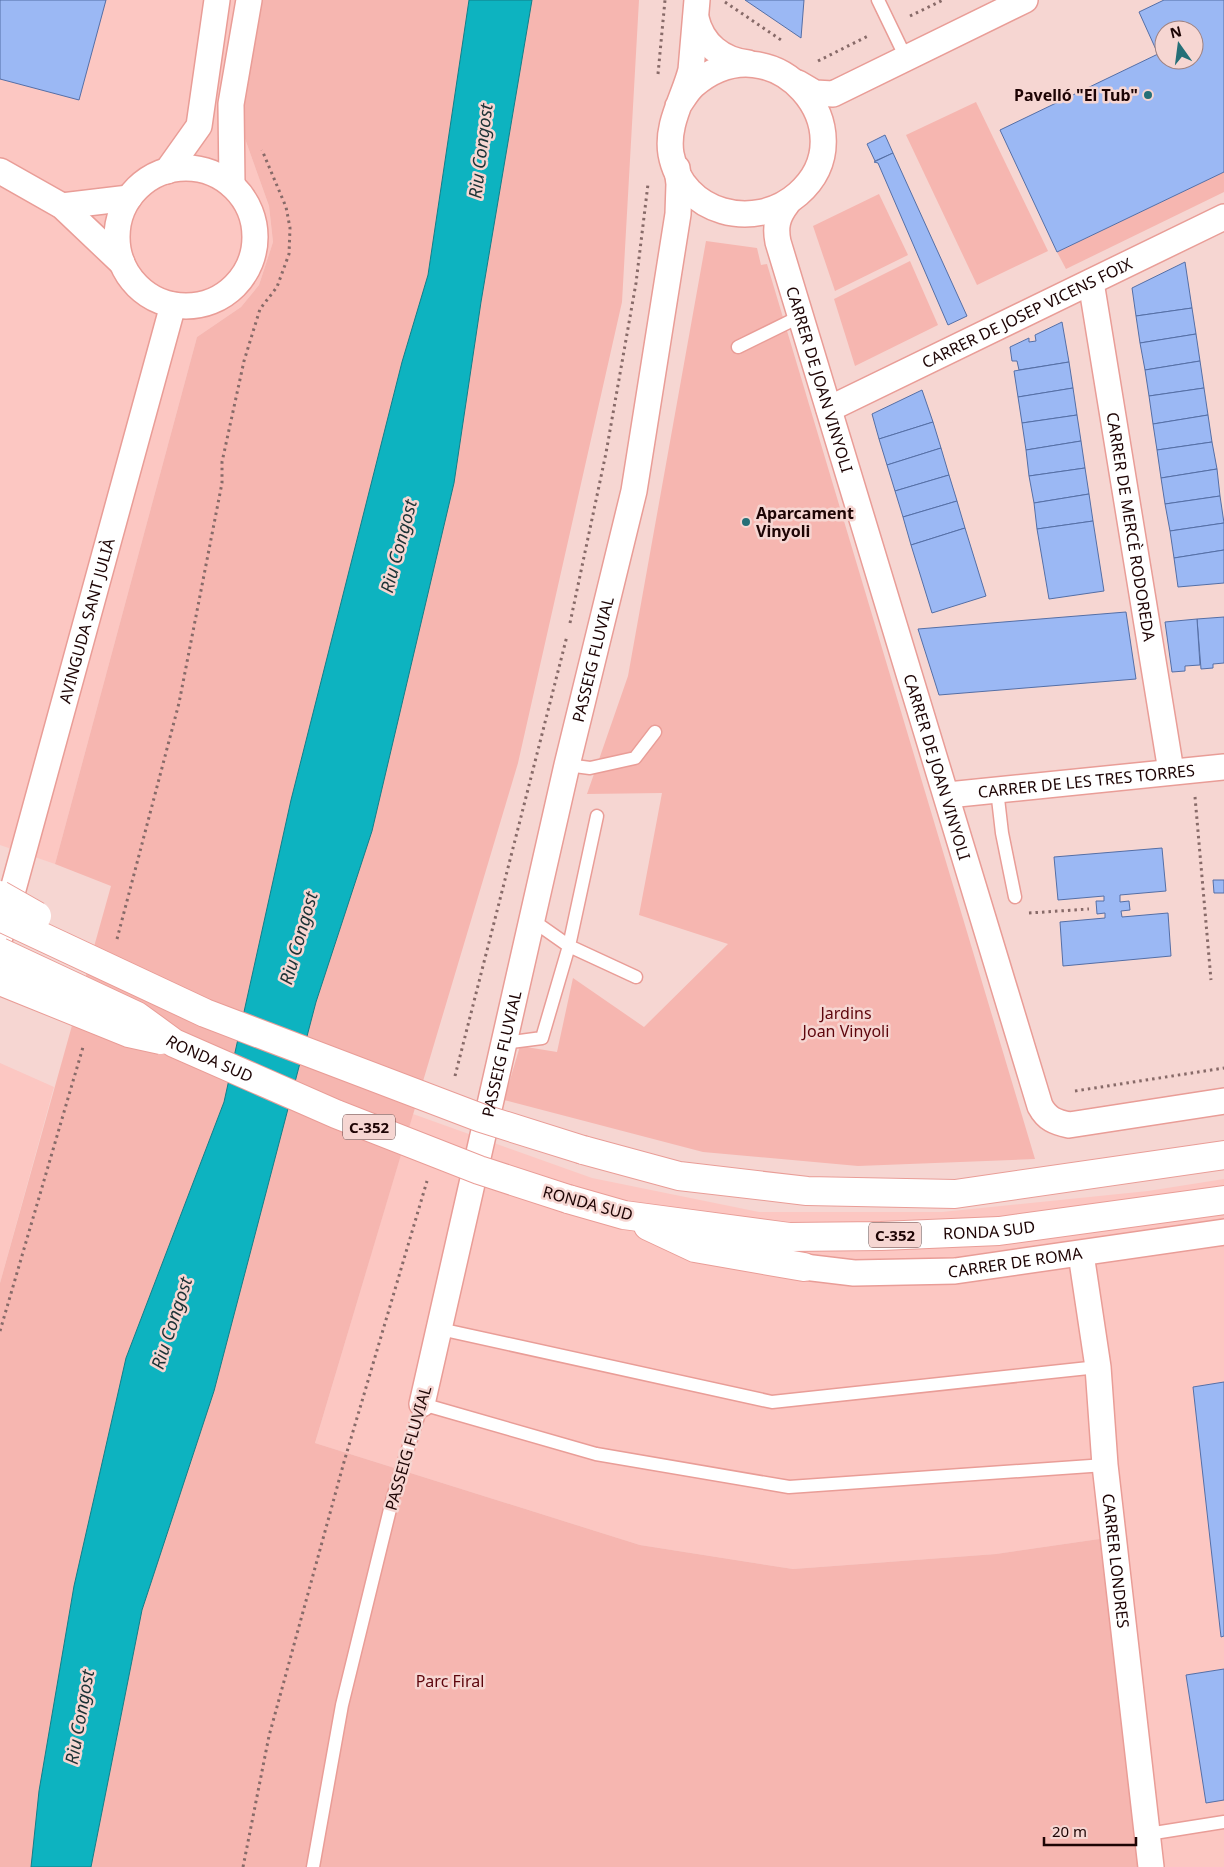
<svg xmlns="http://www.w3.org/2000/svg" width="1224" height="1867" viewBox="0 0 1224 1867" font-family="'Noto Sans',sans-serif">
<style>
.built{fill:#fcc7c2}
.green{fill:#f6b6b0}
.water{fill:#0db3c0;stroke:#127e88}
.building{fill:#9bb8f4;stroke:#556fa6;fill-rule:evenodd}
.lines{fill:none;stroke-linecap:round;stroke-linejoin:round}
.lane-casing{stroke:#e99d97;stroke-width:15}
.street-casing{stroke:#e99d97;stroke-width:28}
.highway-casing{stroke:#e99d97;stroke-width:30}
.path{stroke:#876a68;stroke-width:3;stroke-dasharray:2.5 4;stroke-linecap:butt}
.lane{stroke:#fff;stroke-width:12}
.street{stroke:#fff;stroke-width:25}
.highway{stroke:#fff;stroke-width:28}
.highway-bridge-casing{stroke:#e99d97;stroke-width:30;stroke-linecap:butt}
.highway-bridge{stroke:#fff;stroke-width:28}
.poi-dot{fill:#256f77;stroke:#f6d6d2;stroke-width:2}
.labels{text-anchor:middle;dominant-baseline:central;stroke-width:5;stroke-linejoin:round;paint-order:stroke}
.shield{fill:#f6d6d2;stroke:#5e4342;stroke-width:1}
.shield-label{font-size:15px;font-weight:bold;fill:#1d0404}
.poi-label{font-size:16px;font-weight:bold;fill:#1d0404;stroke:#f6d6d2;text-anchor:end}
.street-label{font-size:16px;fill:#1d0404;stroke:#f6d6d2}
.park-label{font-size:16px;fill:#5d050c;stroke:#f6d6d2}
.water-label{font-size:18px;font-style:italic;fill:#1b3235;stroke:#f6d6d2}
</style>
<rect width="100%" height="100%" fill="#f6d6d2"/>
<g class="built">
<path d="M 0,0 L 254,0 L 239,122 L 269,206 L 273,242 L 259,285 L 241,307 L 197,337 L 55,864 L 0,845 Z"/>
<path d="M 0,1063 L 54,1087 L 0,1283 Z"/>
<path d="M 413,1114 L 592,1178 L 759,1212 L 942,1212 L 1148,1191 L 1224,1179 L 1224,1867 L 1151,1867 L 1127,1535 L 996,1554 L 793,1569 L 640,1545 L 315,1443 Z"/>
</g>
<g class="green">
<path d="M 254,0 L 469,0 L 428,275 L 402,362 L 291,800 L 224,1102 L 126,1358 L 74,1586 L 39,1791 L 31,1867 L 0,1867 L 0,1283 L 111,886 L 55,864 L 197,337 L 241,307 L 259,285 L 273,242 L 269,206 L 239,122 Z"/>
<path d="M 532,0 L 639,0 L 622,302 L 518,763 L 315,1443 L 640,1545 L 793,1569 L 996,1554 L 1127,1535 L 1151,1867 L 91,1867 L 142,1610 L 214,1391 L 316,1002 L 372,831 L 454,483 L 481,302 Z"/>
<path d="M 976,102 L 1048,251 L 977,285 L 906,135 Z"/>
<path d="M 1224,172 L 1224,192 L 1066,269 L 1057,252 Z"/>
<path d="M 879,194 L 908,255 L 835,291 L 813,226 Z"/>
<path d="M 706,241 L 757,248 L 761,265 L 767,264 L 1035,1159 L 858,1166 L 703,1152 L 504,1100 L 520,1046 L 557,1052 L 573,978 L 644,1027 L 728,944 L 639,915 L 662,793 L 587,794 L 628,676 Z"/>
<path d="M 910,261 L 938,325 L 855,366 L 834,299 Z"/>
</g>
<path class="water" d="M 469,0 L 532,0 L 481,302 L 454,483 L 372,831 L 316,1002 L 214,1391 L 142,1610 L 91,1867 L 31,1867 L 39,1791 L 74,1586 L 126,1358 L 224,1102 L 291,800 L 402,362 L 428,275 Z"/>
<g class="building">
<path d="M 0,0 L 106,0 L 79,100 L 0,79 Z"/>
<path d="M 745,0 L 804,0 L 801,38 Z"/>
<path d="M 1164,0 L 1224,0 L 1224,172 L 1057,252 L 1000,130 L 1158,54 L 1139,12 ZM 1164,30 L 1194,30 L 1194,60 L 1164,60 Z"/>
<path d="M 885,135 L 893,153 L 875,161 L 867,144 Z"/>
<path d="M 893,153 L 967,316 L 948,325 L 878,163 L 874,162 Z"/>
<path d="M 1185,262 L 1192,308 L 1136,316 L 1132,288 Z"/>
<path d="M 1192,308 L 1196,334 L 1140,343 L 1136,316 Z"/>
<path d="M 1062,322 L 1069,362 L 1019,370 L 1017,361 L 1012,361 L 1010,347 L 1029,338 L 1029,342 L 1036,341 L 1035,335 Z"/>
<path d="M 1196,334 L 1200,361 L 1145,370 L 1140,343 Z"/>
<path d="M 1200,361 L 1204,388 L 1149,396 L 1145,370 Z"/>
<path d="M 1069,362 L 1073,388 L 1018,397 L 1014,371 Z"/>
<path d="M 1073,388 L 1077,415 L 1022,423 L 1018,397 Z"/>
<path d="M 1204,388 L 1208,415 L 1153,424 L 1149,396 Z"/>
<path d="M 922,390 L 933,422 L 879,439 L 872,414 Z"/>
<path d="M 1077,415 L 1081,441 L 1026,450 L 1022,423 Z"/>
<path d="M 1208,415 L 1212,442 L 1157,450 L 1153,424 Z"/>
<path d="M 933,422 L 941,448 L 887,465 L 879,439 Z"/>
<path d="M 1081,441 L 1085,468 L 1029,476 L 1026,450 Z"/>
<path d="M 1212,442 L 1217,469 L 1161,478 L 1157,450 Z"/>
<path d="M 941,448 L 949,475 L 895,491 L 887,465 Z"/>
<path d="M 1085,468 L 1089,494 L 1034,503 L 1029,476 Z"/>
<path d="M 1217,469 L 1220,496 L 1165,504 L 1161,478 Z"/>
<path d="M 949,475 L 957,501 L 903,517 L 895,491 Z"/>
<path d="M 1089,494 L 1093,521 L 1037,529 L 1034,503 Z"/>
<path d="M 1220,496 L 1224,523 L 1170,531 L 1165,504 Z"/>
<path d="M 957,501 L 965,528 L 911,545 L 903,517 Z"/>
<path d="M 1093,521 L 1104,591 L 1049,599 L 1037,529 Z"/>
<path d="M 1224,523 L 1224,550 L 1174,558 L 1170,531 Z"/>
<path d="M 965,528 L 986,596 L 932,613 L 911,545 Z"/>
<path d="M 1224,550 L 1224,583 L 1178,587 L 1174,558 Z"/>
<path d="M 1126,612 L 1136,679 L 939,695 L 918,629 Z"/>
<path d="M 1224,617 L 1224,663 L 1213,664 L 1213,668 L 1201,669 L 1197,619 Z"/>
<path d="M 1197,619 L 1200,665 L 1185,666 L 1185,671 L 1172,672 L 1165,622 Z"/>
<path d="M 1162,848 L 1166,891 L 1120,895 L 1120,902 L 1129,901 L 1130,910 L 1121,911 L 1122,917 L 1168,913 L 1171,956 L 1063,966 L 1060,922 L 1105,918 L 1105,913 L 1097,914 L 1096,901 L 1104,901 L 1104,896 L 1058,900 L 1054,857 Z"/>
<path d="M 1213,880 L 1224,880 L 1224,893 L 1214,893 Z"/>
<path d="M 1224,1382 L 1224,1636 L 1221,1637 L 1193,1387 Z"/>
<path d="M 1224,1669 L 1224,1800 L 1206,1803 L 1186,1675 Z"/>
</g>
<g class="lines">
<defs>
<g id="lane">
<path d="M 878,0 L 906,58"/>
<path d="M 738,347 L 799,317"/>
<path d="M 567,765 L 590,768 L 635,758 L 655,732"/>
<path d="M 997,790 L 1002,833 L 1015,897"/>
<path d="M 597,816 L 569,946 L 636,977"/>
<path d="M 504,1043 L 542,1038 L 569,946 L 532,920"/>
<path d="M 440,1329 L 772,1402 L 1098,1367"/>
<path d="M 1148,1834 L 1224,1822"/>
<path d="M 313,1867 L 342,1705 L 393,1497 L 422,1404 L 596,1454 L 789,1487 L 1105,1465"/>
</g>
<g id="street">
<path d="M 696,18 C 702,44 722,60 748,63"/>
<path d="M 798,83 L 815,93 L 833,94 L 1025,0"/>
<path d="M 678,106 C 683,99 688,90 694,85 C 773,17 870,131 798,194 C 755,232 682,214 671,154 C 666,124 684,98 691,70 L 697,0"/>
<circle cx="186" cy="237" r="69"/>
<path d="M 0,171 L 62,206 L 122,263"/>
<path d="M 167,171 L 199,126 L 217,0"/>
<path d="M 232,185 L 231,104 L 249,0"/>
<path id="s1" d="M 787,204 C 777,217 775,227 778,242 L 1040,1106 C 1047,1119 1055,1122 1069,1125 L 1224,1101"/>
<path d="M 62,206 L 129,198"/>
<path id="s2" d="M 1091,282 L 1171,771"/>
<path id="s3" d="M 829,409 L 1224,217"/>
<path id="s4" d="M 948,795 L 1224,767"/>
<path id="s5" d="M 0,937 L 173,305"/>
<path id="s6" d="M 1081,1254 L 1098,1367 L 1105,1465 L 1151,1867"/>
<path id="s7" d="M 804,1267 L 854,1273 L 955,1271 L 1224,1232"/>
<path id="s8" d="M 422,1404 L 567,765 L 634,491 L 678,214 L 679,184 L 677,168"/>
</g>
<g id="highway">
<path d="M 583,1150 L 679,1176 L 807,1191 L 955,1194 L 1224,1155"/>
<path id="s9" d="M 568,1199 L 624,1215 L 789,1237 L 881,1236 L 999,1231 L 1224,1200"/>
<path d="M 648,1226 L 695,1248 L 804,1267"/>
</g>
</defs>
<use href="#lane" class="lane-casing"/>
<use href="#street" class="street-casing"/>
<use href="#highway" class="highway-casing"/>
<g class="path">
<path d="M 725,2 L 784,42"/>
<path d="M 910,16 L 943,0"/>
<path d="M 818,61 L 870,35"/>
<path d="M 658,74 L 665,0"/>
<path d="M 570,623 L 606,453 L 636,283 L 648,184"/>
<path d="M 1195,797 L 1211,980"/>
<path d="M 1029,913 L 1089,909"/>
<path d="M 117,939 L 179,703 L 222,483 L 222,462 L 244,361 L 260,309 L 277,287 L 289,254 L 290,228 L 286,207 L 262,150"/>
<path d="M 455,1076 L 567,636"/>
<path d="M 1075,1091 L 1224,1068"/>
<path d="M 0,1331 L 83,1047"/>
<path d="M 243,1867 L 269,1736 L 344,1462 L 427,1181"/>
</g>
<use href="#lane" class="lane"/>
<use href="#street" class="street"/>
<use href="#highway" class="highway"/>
<defs>
<g id="highway-bridge">
<path d="M 0,895 L 37,916"/>
<path d="M 0,917 L 205,1013 L 481,1118 L 583,1150"/>
<path id="s10" d="M 0,952 L 137,1016 L 174,1043 L 336,1114 L 479,1170 L 568,1199"/>
<path d="M 0,981 L 129,1033 L 161,1040"/>
</g>
</defs>
<use href="#highway-bridge" class="highway-bridge-casing"/>
<use href="#highway-bridge" class="highway-bridge"/>
</g>
<g class="poi-dot">
<circle cx="1148" cy="95" r="5"/>
<circle cx="746" cy="522" r="5"/>
</g>
<g class="labels">
<g class="shield">
<rect x="343" y="1114.5" width="52" height="25" rx="4"/>
<rect x="869" y="1222.5" width="52" height="25" rx="4"/>
</g>
<g class="shield-label">
<text x="369" y="1127">C-352</text>
<text x="895" y="1235">C-352</text>
</g>
<g class="poi-label">
<text x="1138" y="95">Pavelló "El Tub"</text>
<text x="756" y="513" text-anchor="start">Aparcament<tspan x="756" dy="18">Vinyoli</tspan></text>
</g>
<g class="street-label">
<text stroke="none"><textPath href="#s3" startOffset="220">CARRER DE JOSEP VICENS FOIX</textPath></text>
<text stroke="none"><textPath href="#s1" startOffset="184">CARRER DE JOAN VINYOLI</textPath></text>
<text stroke="none"><textPath href="#s2" startOffset="248">CARRER DE MERCÈ RODOREDA</textPath></text>
<text stroke="none"><textPath href="#s5" startOffset="328">AVINGUDA SANT JULIÀ</textPath></text>
<text stroke="none"><textPath href="#s8" startOffset="764">PASSEIG FLUVIAL</textPath></text>
<text stroke="none"><textPath href="#s1" startOffset="589">CARRER DE JOAN VINYOLI</textPath></text>
<text stroke="none"><textPath href="#s4" startOffset="139">CARRER DE LES TRES TORRES</textPath></text>
<text stroke="none"><textPath href="#s8" startOffset="359">PASSEIG FLUVIAL</textPath></text>
<text stroke="none"><textPath href="#s10" startOffset="236">RONDA SUD</textPath></text>
<text transform="translate(588 1203) rotate(15)">RONDA SUD</text>
<text stroke="none"><textPath href="#s9" startOffset="425">RONDA SUD</textPath></text>
<text stroke="none"><textPath href="#s7" startOffset="212">CARRER DE ROMA</textPath></text>
<text transform="translate(408 1448) rotate(-74)">PASSEIG FLUVIAL</text>
<text stroke="none"><textPath href="#s6" startOffset="309">CARRER LONDRES</textPath></text>
</g>
<g class="park-label">
<text x="846" y="1013">Jardins<tspan x="846" dy="18">Joan Vinyoli</tspan></text>
<text x="450" y="1681">Parc Firal</text>
</g>
<g class="water-label">
<text transform="translate(480 151) rotate(-83)">Riu Congost</text>
<text transform="translate(398 546) rotate(-75)">Riu Congost</text>
<text transform="translate(298 938) rotate(-74)">Riu Congost</text>
<text transform="translate(171 1323) rotate(-72)">Riu Congost</text>
<text transform="translate(79 1717) rotate(-80)">Riu Congost</text>
</g>
</g>
<g transform="translate(1179 45) rotate(346)"><circle r="24" fill="#f6d6d2" stroke="#9f8280"/>
<path d="M0-4L9 19L0 12L-9 19Z" fill="#256f77"/>
<text y="-8" font-size="14" font-weight="bold" text-anchor="middle" fill="#1d0404">N</text>
</g>
<path d="M1044 1837v8h92v-8" fill="none" stroke="#1d0404" stroke-width="2.5"/>
<text x="1052" y="1837" font-size="15" fill="#1d0404" stroke="#f6d6d2" stroke-width="4" paint-order="stroke">20 m</text>
</svg>
